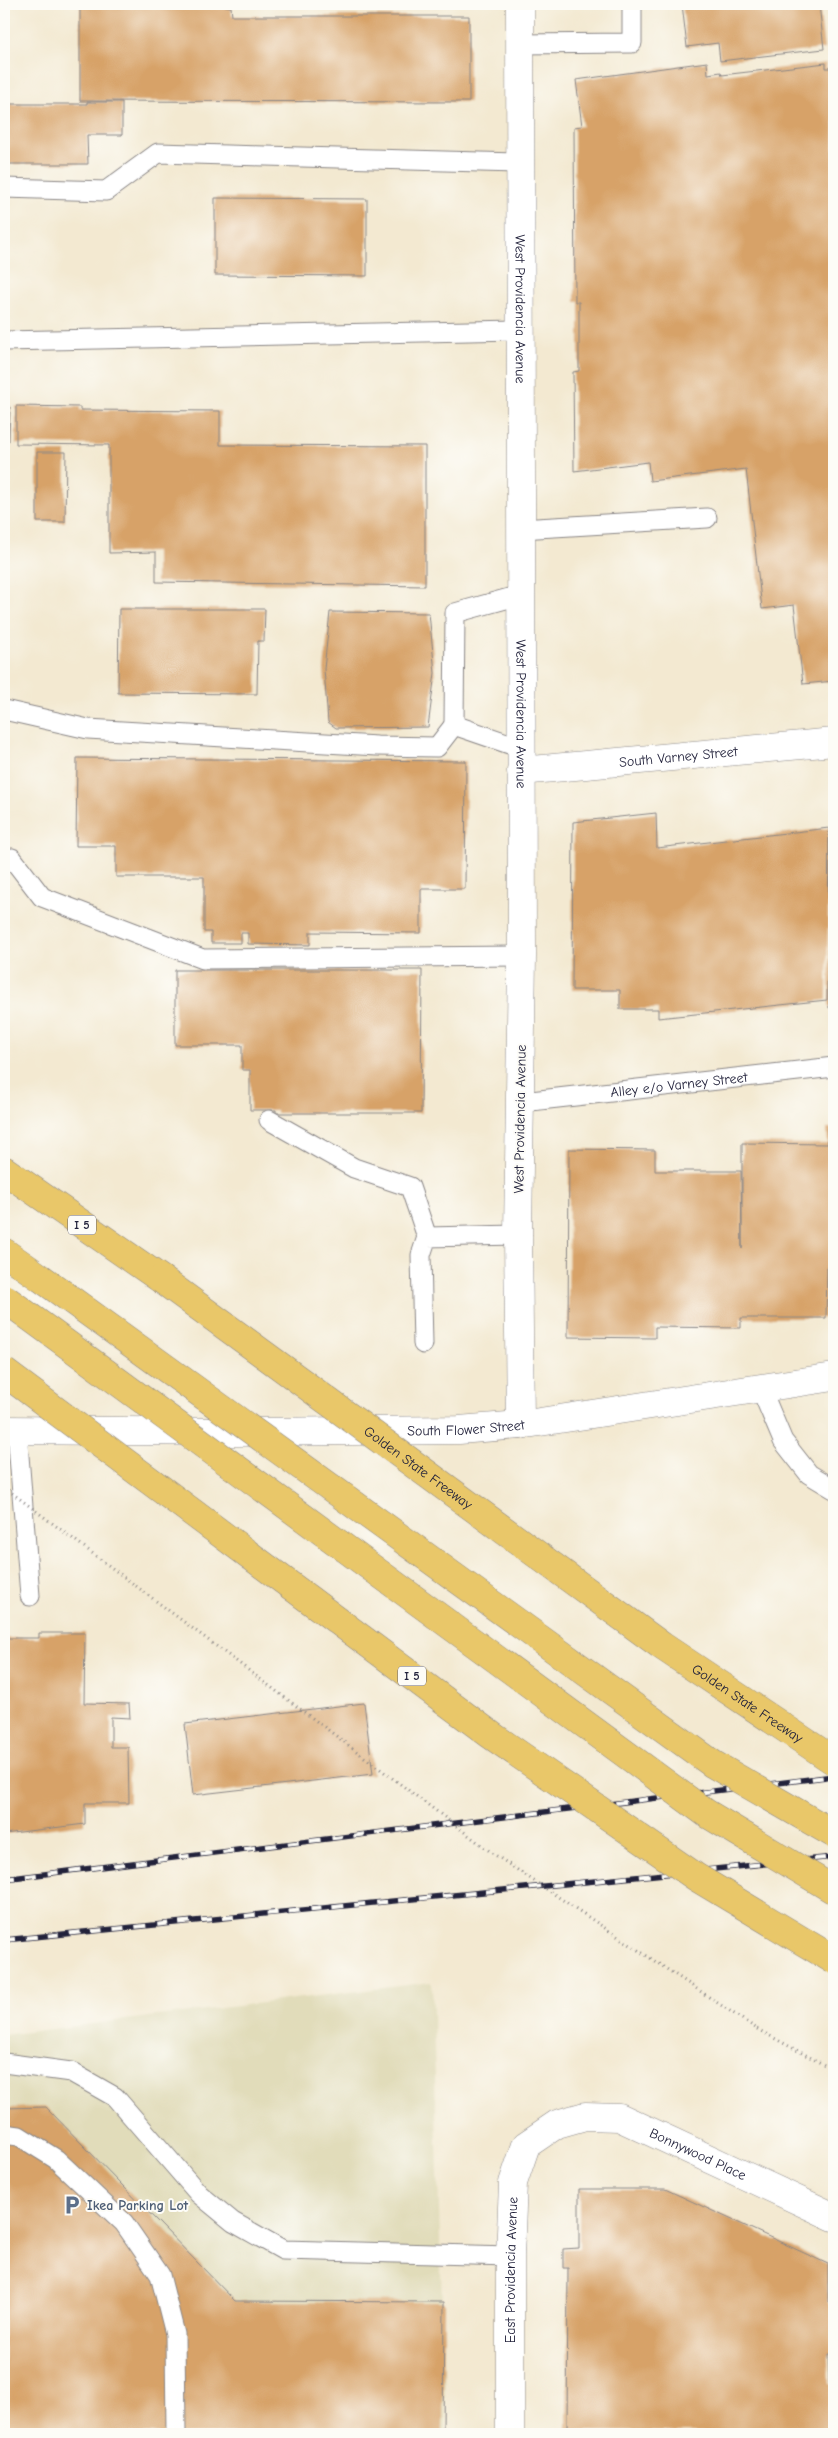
<svg xmlns="http://www.w3.org/2000/svg" width="838" height="2438" viewBox="0 0 838 2438" font-family="'Comic Neue',sans-serif">
<style>
.built{fill:#e1dcba}
.building{fill:#d7a267}
.lines{fill:none;stroke-linecap:round;stroke-linejoin:round}
.service-casing{stroke:#8a8686;stroke-width:21}
.minor-casing{stroke:#8a8686;stroke-width:29}
.motorway-casing{stroke:#8a8686;stroke-width:29}
.path{stroke:#8a8686;stroke-width:3;stroke-dasharray:1 4;stroke-linecap:butt}
.service{stroke:#fff;stroke-width:19}
.minor{stroke:#fff;stroke-width:28}
.motorway{stroke:#e9c769;stroke-width:28}
.rail-casing{stroke:#22223b;stroke-width:5.5}
.rail{stroke:#fdfcf7;stroke-width:4;stroke-dasharray:11;stroke-linecap:butt}
.motorway-bridge-casing{stroke:#8a8686;stroke-width:29;stroke-linecap:butt}
.path-bridge{stroke:#8a8686;stroke-width:3;stroke-dasharray:1 4;stroke-linecap:butt}
.motorway-bridge{stroke:#e9c769;stroke-width:28}
.labels{text-anchor:middle;dominant-baseline:central;stroke-width:4;stroke-linejoin:round;paint-order:stroke}
.shield{fill:#fdfcf7;stroke:#646373;stroke-width:1}
.shield-label{font-size:12px;font-weight:bold;fill:#22223b}
.street-label{font-size:14px;fill:#22223b;stroke:#fdfcf7}
.service-label{font-size:14px;font-weight:bold;fill:#4e5e75;stroke:#fdfcf7;text-anchor:start}
</style>
<rect width="100%" height="100%" fill="#fdfcf7"/>
<filter id="ink" filterUnits="userSpaceOnUse"><feTurbulence type="fractalNoise" baseFrequency=".02" numOctaves="2"/><feDisplacementMap in="SourceGraphic" scale="10" xChannelSelector="R" yChannelSelector="G"/><feConvolveMatrix kernelMatrix="1 2 1 2 8 2 1 2 1" color-interpolation-filters="sRGB"/></filter>
<filter id="wash" filterUnits="userSpaceOnUse"><feTurbulence type="fractalNoise" baseFrequency=".0096" numOctaves="4" result="noise"/><feDisplacementMap in="SourceGraphic" scale="20" xChannelSelector="R" yChannelSelector="G"/><feGaussianBlur stdDeviation="1.12" result="paint"/><feColorMatrix in="noise" values="0 0 0 0 0 0 0 0 0 0 0 0 0 0 0 0 0 1.4 0 .05"/><feComposite in="paint" operator="in"/></filter>
<g filter="url(#wash)">
<rect width="100%" height="100%" fill="#f3e9d1"/>
<path class="built" d="M 432,1982 L 446,2434 L 4,2434 L 4,2035 Z"/>
<g id="blocks">
<g class="building">
<path d="M 80,4 L 225,4 L 225,6 L 231,7 L 232,16 L 469,16 L 469,102 L 80,101 Z"/>
<path d="M 682,4 L 819,4 L 824,49 L 720,61 L 718,43 L 687,47 Z"/>
<path d="M 707,62 L 708,74 L 721,72 L 722,75 L 826,63 L 826,68 L 834,68 L 834,681 L 803,684 L 794,605 L 762,609 L 746,469 L 650,481 L 648,462 L 574,471 L 573,372 L 579,371 L 579,302 L 575,302 L 574,127 L 582,126 L 576,80 Z"/>
<path d="M 87,102 L 122,102 L 122,135 L 87,135 L 88,164 L 4,164 L 4,104 L 87,104 Z"/>
<path d="M 215,198 L 367,199 L 367,276 L 215,275 Z"/>
<path d="M 16,406 L 80,407 L 80,410 L 220,411 L 220,445 L 425,446 L 425,586 L 156,582 L 156,552 L 109,553 L 109,445 L 16,444 Z"/>
<path d="M 4,407 L 10,407 L 9,441 L 4,441 Z"/>
<path d="M 37,452 L 66,452 L 65,522 L 37,522 Z"/>
<path d="M 119,609 L 265,609 L 264,641 L 258,641 L 257,694 L 118,693 Z"/>
<path d="M 330,612 L 429,613 L 435,673 L 428,727 L 336,728 L 328,722 L 324,669 Z"/>
<path d="M 77,758 L 466,761 L 465,889 L 421,889 L 421,933 L 310,932 L 310,945 L 248,944 L 248,933 L 241,933 L 241,943 L 211,943 L 211,932 L 204,932 L 204,877 L 116,877 L 116,846 L 76,846 Z"/>
<path d="M 656,813 L 657,848 L 829,828 L 827,1000 L 658,1018 L 658,1009 L 620,1009 L 620,990 L 572,990 L 573,822 Z"/>
<path d="M 830,863 L 834,863 L 834,1008 L 829,1008 Z"/>
<path d="M 175,970 L 422,970 L 421,1113 L 276,1113 L 276,1110 L 250,1110 L 250,1070 L 242,1070 L 242,1045 L 175,1045 Z"/>
<path d="M 827,1128 L 834,1128 L 834,1268 L 827,1268 L 826,1318 L 741,1318 L 741,1328 L 655,1327 L 655,1338 L 568,1337 L 569,1149 L 655,1150 L 655,1171 L 741,1171 L 742,1249 L 742,1143 L 828,1144 Z"/>
<path d="M 39,1633 L 85,1633 L 84,1703 L 129,1704 L 130,1718 L 111,1717 L 111,1747 L 128,1747 L 129,1803 L 85,1803 L 85,1824 L 4,1834 L 4,1638 L 39,1638 Z"/>
<path d="M 364,1703 L 373,1774 L 193,1795 L 185,1724 Z"/>
<path d="M 46,2107 L 235,2301 L 444,2302 L 443,2434 L 4,2434 L 4,2108 Z"/>
<path d="M 579,2189 L 665,2189 L 828,2264 L 828,2302 L 834,2304 L 834,2354 L 828,2354 L 829,2384 L 834,2384 L 834,2434 L 567,2431 L 568,2268 L 563,2268 L 563,2249 L 579,2248 Z"/>
</g>
</g>
</g>
<g filter="url(#ink)">
<use href="#blocks" fill-opacity="0" stroke="#8a8686" stroke-width="1"/>
<g class="lines">
<defs>
<g id="service">
<path d="M 519,44 L 632,43 L 632,4"/>
<path d="M 4,188 L 106,191 L 158,153 L 519,163"/>
<path d="M 4,341 L 520,330"/>
<path d="M 520,529 L 707,518"/>
<path d="M 520,595 L 455,613 L 454,725 L 521,748"/>
<path d="M 4,710 L 88,729 L 377,746 L 437,747 L 454,725"/>
<path d="M 12,858 L 42,897 L 203,959 L 522,956"/>
<path id="s1" d="M 522,1102 L 834,1067"/>
<path d="M 269,1120 L 354,1168 L 410,1187 L 427,1237"/>
<path d="M 423,1344 L 421,1255 L 427,1237 L 518,1235"/>
<path d="M 761,1389 L 783,1441 L 809,1474 L 834,1489"/>
<path d="M 17,1430 L 30,1596"/>
<path d="M 4,2063 L 71,2072 L 115,2097 L 199,2194 L 233,2222 L 283,2250 L 510,2256"/>
<path d="M 4,2134 L 19,2136 L 56,2159 L 124,2223 L 160,2275 L 175,2334 L 176,2434"/>
</g>
<g id="minor">
<path id="s2" d="M 520,4 L 522,956 L 518,1235 L 520,1425"/>
<path id="s3" d="M 521,771 L 834,742"/>
<path id="s4" d="M 4,1430 L 237,1432 L 459,1430 L 520,1425 L 834,1377"/>
<path id="s5" d="M 510,2434 L 510,2256 L 513,2183 L 526,2145 L 557,2124 L 585,2116 L 619,2117 L 834,2217"/>
</g>
<g id="motorway">
<path d="M 4,1170 L 161,1279"/>
<path d="M 4,1252 L 41,1278"/>
</g>
</defs>
<use href="#service" class="service-casing"/>
<use href="#minor" class="minor-casing"/>
<use href="#motorway" class="motorway-casing"/>
<path class="path" d="M 757,2029 L 834,2070"/>
<use href="#service" class="service"/>
<use href="#minor" class="minor"/>
<use href="#motorway" class="motorway"/>
<defs>
<g id="rail">
<path d="M 4,1879 L 834,1776"/>
<path d="M 4,1940 L 834,1857"/>
</g>
</defs>
<use href="#rail" class="rail-casing"/>
<use href="#rail" class="rail"/>
<defs>
<g id="motorway-bridge">
<path d="M 41,1278 L 713,1764 L 834,1834"/>
<path id="s6" d="M 161,1279 L 662,1646 L 834,1761"/>
<path d="M 4,1298 L 706,1813 L 834,1890"/>
<path d="M 4,1372 L 491,1735 L 696,1877 L 834,1960"/>
</g>
</defs>
<use href="#motorway-bridge" class="motorway-bridge-casing"/>
<path class="path-bridge" d="M 4,1487 L 495,1855 L 757,2029"/>
<use href="#motorway-bridge" class="motorway-bridge"/>
</g>
</g>
<defs>
<symbol id="parking-bare" viewBox="-9 -9 18 18"><path d="M-3.5-5.5H1a3.5 3.5 0 0 1 0 7H-1V5.5H-3.5ZM-1-3.4V-.6H.8a1.4 1.4 0 0 0 0-2.8Z" fill="#5c6f8a" stroke="#fdfcf7" stroke-width="2.5" paint-order="stroke"/></symbol>
</defs>
<g fill-rule="evenodd">
<use href="#parking-bare" x="58" y="2191" width="28" height="28"/>
</g>
<g class="labels">
<g class="shield">
<rect x="68" y="1215.5" width="28" height="19" rx="4"/>
<rect x="398" y="1666.5" width="28" height="19" rx="4"/>
</g>
<g class="shield-label">
<text x="82" y="1225">I 5</text>
<text x="412" y="1676">I 5</text>
</g>
<g class="street-label">
<text stroke="none"><textPath href="#s2" startOffset="305">West Providencia Avenue</textPath></text>
<text stroke="none"><textPath href="#s2" startOffset="710">West Providencia Avenue</textPath></text>
<text stroke="none"><textPath href="#s3" startOffset="158">South Varney Street</textPath></text>
<text stroke="none"><textPath href="#s1" startOffset="158">Alley e/o Varney Street</textPath></text>
<text transform="translate(520 1119) rotate(-89)">West Providencia Avenue</text>
<text stroke="none"><textPath href="#s4" startOffset="462">South Flower Street</textPath></text>
<text stroke="none"><textPath href="#s6" startOffset="319">Golden State Freeway</textPath></text>
<text stroke="none"><textPath href="#s6" startOffset="724">Golden State Freeway</textPath></text>
<text stroke="none"><textPath href="#s5" startOffset="479">Bonnywood Place</textPath></text>
<text stroke="none"><textPath href="#s5" startOffset="164">East Providencia Avenue</textPath></text>
</g>
<g class="service-label">
<text x="87" y="2205">Ikea Parking Lot</text>
</g>
</g>
<rect width="838" height="2438" fill="none" stroke="#fdfcf7" stroke-width="20"/>
</svg>
